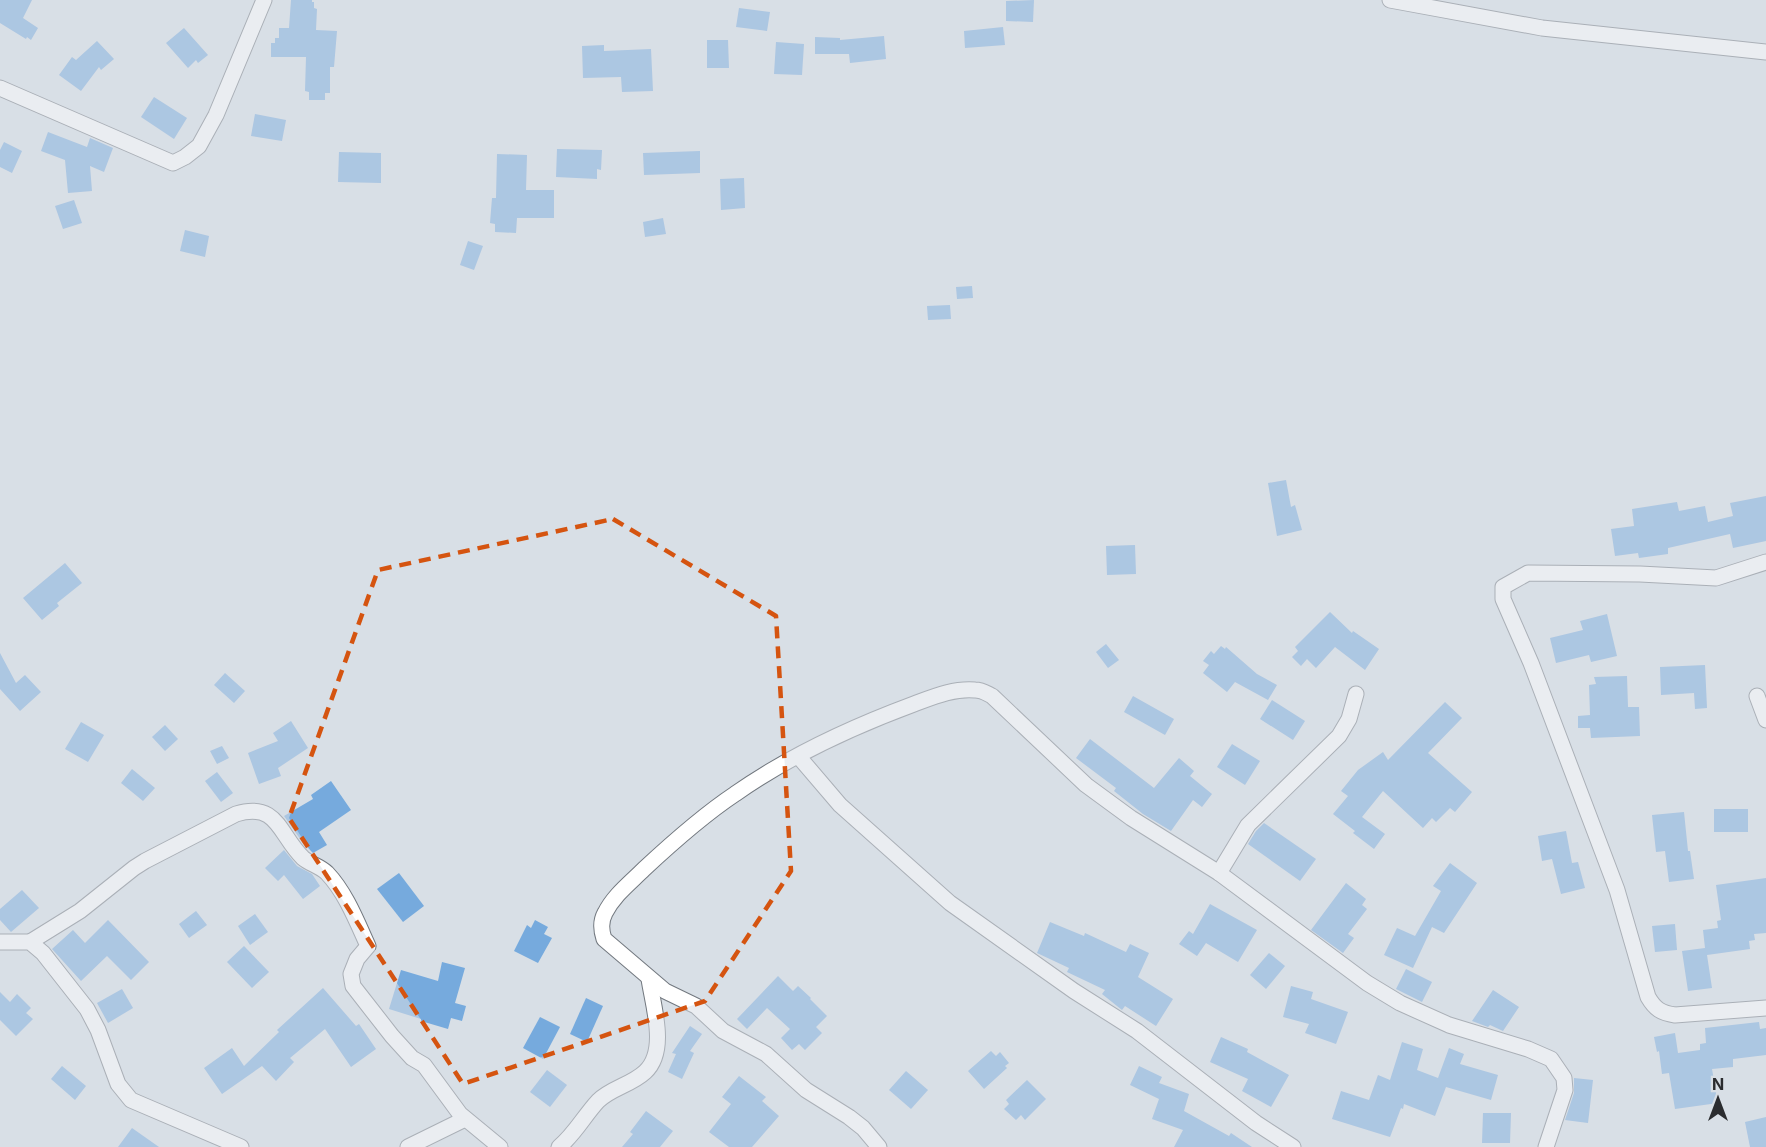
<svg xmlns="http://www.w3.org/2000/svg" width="1766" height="1147" viewBox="0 0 1766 1147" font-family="Inter,sans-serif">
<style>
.building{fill:#76aadd}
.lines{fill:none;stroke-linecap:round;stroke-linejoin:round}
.minor-casing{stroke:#72787f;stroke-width:17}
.minor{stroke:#fff;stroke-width:15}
.marked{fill:none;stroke:#d55410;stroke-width:4.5;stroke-dasharray:12 8;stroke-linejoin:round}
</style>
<rect width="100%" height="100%" fill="#d8dfe6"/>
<g class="building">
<path d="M 0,0 L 32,0 L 23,18 L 38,28 L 31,40 L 27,37 L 26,39 L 0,23 Z"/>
<path d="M 291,0 L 312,0 L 312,2 L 314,2 L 314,8 L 317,9 L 316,30 L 337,31 L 334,67 L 330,67 L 330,93 L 325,93 L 325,100 L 309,100 L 309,92 L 305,91 L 306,57 L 271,57 L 271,43 L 275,43 L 275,38 L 279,38 L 279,28 L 289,28 Z"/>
<path d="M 1034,0 L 1033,22 L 1006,21 L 1006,1 Z"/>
<path d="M 739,8 L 770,12 L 767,31 L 736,27 Z"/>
<path d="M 1003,27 L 1005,45 L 965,48 L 964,31 Z"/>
<path d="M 184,28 L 208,55 L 198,63 L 196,60 L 188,68 L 166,43 Z"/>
<path d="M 884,36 L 886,59 L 850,63 L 849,54 L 815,54 L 815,37 L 840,38 L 840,40 Z"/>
<path d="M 707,40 L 728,40 L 729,68 L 707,68 Z"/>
<path d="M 97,41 L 114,59 L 101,70 L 99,67 L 81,91 L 59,75 L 72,57 L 76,60 Z"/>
<path d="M 776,42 L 804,44 L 802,75 L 774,74 Z"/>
<path d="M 604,45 L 604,51 L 651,49 L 653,91 L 622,92 L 621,77 L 583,78 L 582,46 Z"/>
<path d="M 154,97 L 187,118 L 174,139 L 141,117 Z"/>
<path d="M 255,114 L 286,120 L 282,141 L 251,136 Z"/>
<path d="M 48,132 L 87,147 L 90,138 L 113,148 L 104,172 L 90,166 L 92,191 L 68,193 L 65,160 L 41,151 Z"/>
<path d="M 4,142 L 22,151 L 12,173 L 0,167 L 0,150 Z"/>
<path d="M 557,149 L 602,150 L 601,170 L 597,169 L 597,179 L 556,177 Z"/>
<path d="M 700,151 L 700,173 L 644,175 L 643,153 Z"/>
<path d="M 339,152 L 381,153 L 381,183 L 338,182 Z"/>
<path d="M 497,154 L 527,155 L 526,190 L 554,190 L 554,218 L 517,218 L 516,233 L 495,232 L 495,224 L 490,223 L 492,198 L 496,198 Z"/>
<path d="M 744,178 L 745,208 L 721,210 L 720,179 Z"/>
<path d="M 74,200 L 82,223 L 63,229 L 55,206 Z"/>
<path d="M 663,218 L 666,234 L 645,237 L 643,222 Z"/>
<path d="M 185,230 L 209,236 L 205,257 L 180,251 Z"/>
<path d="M 468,241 L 483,246 L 474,270 L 460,265 Z"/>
<path d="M 972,286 L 973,298 L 957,299 L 956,287 Z"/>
<path d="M 950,305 L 951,319 L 928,320 L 927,306 Z"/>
<path d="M 1286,480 L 1291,507 L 1295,505 L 1302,530 L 1277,536 L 1268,483 Z"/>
<path d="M 1766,496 L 1766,541 L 1733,548 L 1730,534 L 1668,548 L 1668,554 L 1639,558 L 1638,553 L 1615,556 L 1611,529 L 1634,526 L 1632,509 L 1677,502 L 1679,511 L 1705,506 L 1708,522 L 1733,516 L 1730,503 Z"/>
<path d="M 1135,545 L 1136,574 L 1107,575 L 1106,546 Z"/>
<path d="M 65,563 L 82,583 L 57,603 L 59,606 L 42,620 L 23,598 Z"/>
<path d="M 1330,612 L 1352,633 L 1353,631 L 1379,649 L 1365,670 L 1335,647 L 1316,668 L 1307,659 L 1301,666 L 1292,657 L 1298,651 L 1295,647 Z"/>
<path d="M 1607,614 L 1617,656 L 1591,662 L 1589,655 L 1556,663 L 1550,638 L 1583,630 L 1580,621 Z"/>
<path d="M 1106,644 L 1119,660 L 1108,668 L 1096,652 Z"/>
<path d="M 1221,646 L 1225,649 L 1226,647 L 1257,674 L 1277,685 L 1268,700 L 1235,682 L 1227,692 L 1203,673 L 1209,665 L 1203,661 L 1211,651 L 1214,654 Z"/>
<path d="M 0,653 L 16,683 L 25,675 L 41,692 L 20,711 L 0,689 Z"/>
<path d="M 1705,665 L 1707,708 L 1695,709 L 1694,693 L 1661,695 L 1660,667 Z"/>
<path d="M 225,673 L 245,691 L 234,703 L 214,685 Z"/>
<path d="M 1627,676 L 1628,707 L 1639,707 L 1640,736 L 1591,738 L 1590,728 L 1578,728 L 1578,716 L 1590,715 L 1589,685 L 1596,684 L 1594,677 Z"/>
<path d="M 1133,696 L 1174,719 L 1165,735 L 1124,712 Z"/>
<path d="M 1272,700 L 1305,721 L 1293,740 L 1260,719 Z"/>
<path d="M 1445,702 L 1462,718 L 1428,753 L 1472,792 L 1455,812 L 1450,808 L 1436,822 L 1432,818 L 1423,828 L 1383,791 L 1362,817 L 1385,834 L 1374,849 L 1353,833 L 1355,831 L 1333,814 L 1348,796 L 1341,791 L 1358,770 L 1383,752 L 1388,760 Z"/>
<path d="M 291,721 L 308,748 L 278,768 L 281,776 L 259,784 L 248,753 L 278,741 L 273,733 Z"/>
<path d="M 81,722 L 104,735 L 88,762 L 65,749 Z"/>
<path d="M 165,725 L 178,739 L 165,751 L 152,737 Z"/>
<path d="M 1090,739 L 1154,788 L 1179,758 L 1194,771 L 1190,776 L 1212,794 L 1202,807 L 1193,800 L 1171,831 L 1143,814 L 1114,791 L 1116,788 L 1076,758 Z"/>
<path d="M 1232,744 L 1260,761 L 1245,785 L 1217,767 Z"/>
<path d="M 222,746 L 229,758 L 217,764 L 210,751 Z"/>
<path d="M 132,769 L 155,788 L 143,801 L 121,783 Z"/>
<path d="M 217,772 L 233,793 L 221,802 L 205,781 Z"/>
<path d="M 331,781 L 351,810 L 319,832 L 327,845 L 313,853 L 303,843 L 284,816 L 313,799 L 311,795 Z"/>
<rect x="1714" y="809" width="34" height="23"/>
<path d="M 1684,812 L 1688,851 L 1690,851 L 1694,879 L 1669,882 L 1665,851 L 1656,852 L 1652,815 Z"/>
<path d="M 1264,823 L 1316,859 L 1300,881 L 1248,844 L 1256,831 Z"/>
<path d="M 1566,831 L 1572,863 L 1578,862 L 1585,888 L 1561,894 L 1552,859 L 1542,861 L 1538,836 Z"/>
<path d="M 284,850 L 297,866 L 312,874 L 320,886 L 303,899 L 284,875 L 278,881 L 265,868 Z"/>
<path d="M 1450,863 L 1477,883 L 1444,933 L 1432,927 L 1413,968 L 1384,955 L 1397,928 L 1415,936 L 1441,891 L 1433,886 Z"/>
<path d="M 399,873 L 424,906 L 403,922 L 377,889 Z"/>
<path d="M 1766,878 L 1766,933 L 1754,934 L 1755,940 L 1749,941 L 1750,949 L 1707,955 L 1712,988 L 1688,991 L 1682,951 L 1705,948 L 1703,930 L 1718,928 L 1717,921 L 1721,920 L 1716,885 Z"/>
<path d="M 1346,883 L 1366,899 L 1362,905 L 1367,909 L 1348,934 L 1354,938 L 1343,953 L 1311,930 Z"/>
<path d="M 22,890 L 39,908 L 11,932 L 0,920 L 0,909 Z"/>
<path d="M 1210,904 L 1257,930 L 1238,962 L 1206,943 L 1197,956 L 1179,944 L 1189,931 L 1193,934 Z"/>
<path d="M 196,911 L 207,925 L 189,938 L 179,924 Z"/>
<path d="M 255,914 L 268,932 L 250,945 L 238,926 Z"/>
<path d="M 108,920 L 149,962 L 131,980 L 107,956 L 81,981 L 52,949 L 73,930 L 85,943 Z"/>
<path d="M 535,920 L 548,927 L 544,934 L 552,938 L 538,963 L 514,951 L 527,925 L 531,928 Z"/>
<path d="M 1050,922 L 1084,936 L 1085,933 L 1126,952 L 1130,944 L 1149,953 L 1138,977 L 1173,999 L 1156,1026 L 1125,1006 L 1122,1010 L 1102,994 L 1105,990 L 1067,972 L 1069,968 L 1037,953 Z"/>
<path d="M 1675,924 L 1677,950 L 1655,952 L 1652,926 Z"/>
<path d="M 244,946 L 269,972 L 252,988 L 227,962 Z"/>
<path d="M 1269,953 L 1285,966 L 1266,989 L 1250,975 Z"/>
<path d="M 442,962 L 465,968 L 455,1003 L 466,1006 L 462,1021 L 451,1018 L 448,1029 L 421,1021 L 421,1019 L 389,1009 L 401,970 L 438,981 Z"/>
<path d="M 1406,969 L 1432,982 L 1422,1002 L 1396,989 Z"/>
<path d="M 778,976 L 793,991 L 798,986 L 811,998 L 810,999 L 827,1016 L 816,1027 L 822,1033 L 805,1050 L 799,1044 L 792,1050 L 781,1038 L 790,1029 L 767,1008 L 747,1029 L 737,1019 Z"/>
<path d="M 1291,986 L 1313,992 L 1311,999 L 1348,1012 L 1336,1044 L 1305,1033 L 1309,1024 L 1283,1017 Z"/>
<path d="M 323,988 L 356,1026 L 359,1024 L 376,1049 L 351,1067 L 325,1029 L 290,1058 L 294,1062 L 276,1081 L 262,1066 L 222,1094 L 204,1068 L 232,1048 L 244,1066 L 279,1032 L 277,1030 Z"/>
<path d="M 122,989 L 133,1008 L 108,1023 L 97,1003 Z"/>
<path d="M 1493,990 L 1519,1007 L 1503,1031 L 1490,1025 L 1488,1027 L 1472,1021 Z"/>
<path d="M 0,992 L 10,1002 L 17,994 L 31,1008 L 26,1013 L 33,1019 L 16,1036 L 0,1020 Z"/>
<path d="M 586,998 L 603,1006 L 587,1042 L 570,1034 Z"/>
<path d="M 540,1017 L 560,1027 L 543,1059 L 523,1048 Z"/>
<path d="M 1759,1022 L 1760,1029 L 1766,1028 L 1766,1055 L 1733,1059 L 1733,1067 L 1712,1069 L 1718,1103 L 1675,1109 L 1669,1073 L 1662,1074 L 1659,1051 L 1657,1052 L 1654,1037 L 1675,1033 L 1678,1053 L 1700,1050 L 1700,1044 L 1706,1043 L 1705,1028 Z"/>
<path d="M 690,1026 L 702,1034 L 690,1051 L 694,1053 L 682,1079 L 668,1072 L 676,1054 L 672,1053 Z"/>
<path d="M 1221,1037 L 1248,1049 L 1247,1052 L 1289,1075 L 1271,1107 L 1242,1091 L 1248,1079 L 1210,1062 Z"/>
<path d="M 1402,1042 L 1423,1049 L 1417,1070 L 1438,1078 L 1449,1048 L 1464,1054 L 1460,1064 L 1498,1075 L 1491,1100 L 1446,1087 L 1435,1116 L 1404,1104 L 1403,1109 L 1401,1108 L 1390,1137 L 1332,1119 L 1341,1091 L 1369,1100 L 1378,1075 L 1390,1080 Z"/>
<path d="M 991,1051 L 996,1056 L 1000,1052 L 1009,1063 L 1005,1066 L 1007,1068 L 984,1089 L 968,1071 Z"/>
<path d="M 62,1066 L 86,1086 L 75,1100 L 51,1079 Z"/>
<path d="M 1139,1066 L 1162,1077 L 1159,1083 L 1189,1094 L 1184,1111 L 1229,1136 L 1231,1133 L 1252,1147 L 1174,1147 L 1183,1130 L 1152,1119 L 1159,1099 L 1130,1085 Z"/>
<path d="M 547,1070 L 567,1085 L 550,1107 L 530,1092 Z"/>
<path d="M 906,1071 L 928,1090 L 911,1109 L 889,1090 Z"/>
<path d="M 739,1076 L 766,1097 L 762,1101 L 779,1116 L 752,1147 L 729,1147 L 709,1132 L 731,1104 L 722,1097 Z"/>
<path d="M 1574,1078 L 1593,1080 L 1588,1123 L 1565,1120 L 1574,1093 Z"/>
<path d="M 1027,1080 L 1046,1099 L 1025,1120 L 1021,1115 L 1016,1120 L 1004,1109 L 1009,1104 L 1006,1100 Z"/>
<path d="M 646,1111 L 673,1131 L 660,1147 L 622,1147 L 633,1134 L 630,1132 Z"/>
<path d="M 1483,1113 L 1511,1113 L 1510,1143 L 1482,1143 Z"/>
<path d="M 1766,1117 L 1766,1147 L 1750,1147 L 1745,1122 Z"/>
<path d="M 132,1128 L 159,1147 L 118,1147 Z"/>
</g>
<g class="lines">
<defs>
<g id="minor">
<path d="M 1390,0 L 1542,28 L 1766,52"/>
<path d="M 0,88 L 173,163 L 185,157 L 199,146 L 216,115 L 264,0"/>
<path d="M 1766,562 L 1716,578 L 1640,574 L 1528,573 L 1503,587 L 1503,599 L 1531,663 L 1617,890 L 1648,997 C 1655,1009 1661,1013 1675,1015 L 1766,1008"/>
<path d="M 1757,696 L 1766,720"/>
<path d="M 799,757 L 840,805 L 950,903 L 1074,991 L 1137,1031 L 1256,1123 L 1293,1147"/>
<path d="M 1219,873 L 1248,825 L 1339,736 L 1349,719 L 1356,694"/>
<path d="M 0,942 L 30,942 L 43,953 L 87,1009 L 98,1030 L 118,1084 L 131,1100 L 241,1147"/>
<path d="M 30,942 L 80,911 L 134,868 L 145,861 L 236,814 C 278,801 279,835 303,858 C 310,864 320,866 327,873 C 346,893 357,922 368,946 L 357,959 L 351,974 L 353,986 L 392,1036 L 412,1058 L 424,1065 L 460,1114 L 500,1147"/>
<path d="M 408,1147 L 465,1119"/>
<path d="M 559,1147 C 575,1134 584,1116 598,1101 C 611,1088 631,1085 645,1072 C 668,1051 653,1006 649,979"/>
<path d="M 879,1147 L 863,1128 L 849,1117 L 806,1090 L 766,1054 L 723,1031 L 696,1006 L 665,991 L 604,939 C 601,930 600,922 605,913 C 614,895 630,883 644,869 C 673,842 702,816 735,794 C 789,756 852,727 914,704 C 933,697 954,688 975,690 C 982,690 986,693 992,696 L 1086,785 L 1131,818 L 1219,873 L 1367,983 L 1400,1003 L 1449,1025 L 1528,1049 L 1551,1059 L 1564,1078 L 1565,1090 L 1546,1147"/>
</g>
</defs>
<use href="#minor" class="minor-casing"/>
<use href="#minor" class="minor"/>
</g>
<path d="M0 0H1766V1147H0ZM 613,519 L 776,616 L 791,871 L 705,1001 L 463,1084 L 289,818 L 378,570 Z" fill="#d8dfe6" fill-opacity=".55" fill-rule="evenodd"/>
<path class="marked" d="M 613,519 L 776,616 L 791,871 L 705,1001 L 463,1084 L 289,818 L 378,570 Z"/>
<g transform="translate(1718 1099)" stroke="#d8dfe6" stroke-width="4.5" paint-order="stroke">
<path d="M0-4.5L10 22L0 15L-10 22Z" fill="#2a2c2f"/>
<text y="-9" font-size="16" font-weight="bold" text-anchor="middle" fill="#2a2c2f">N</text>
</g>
</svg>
